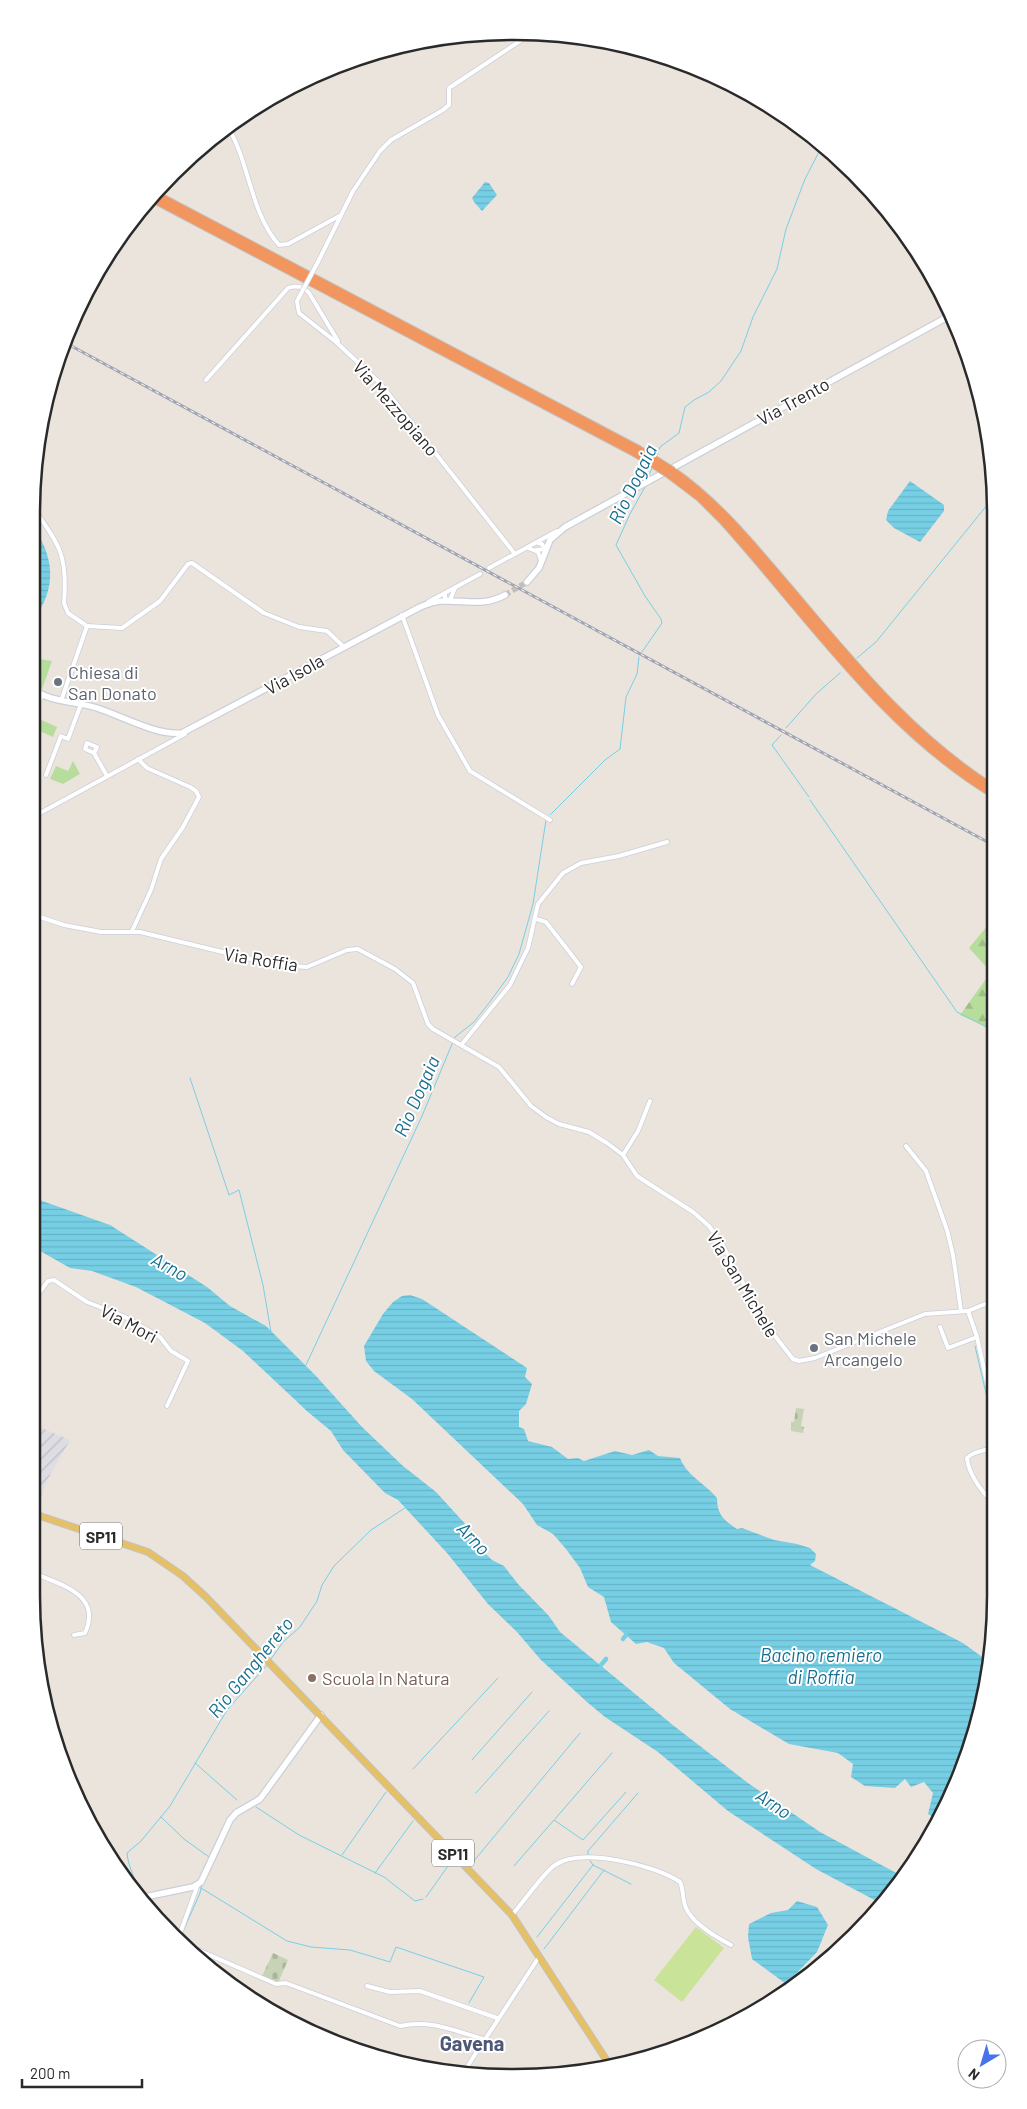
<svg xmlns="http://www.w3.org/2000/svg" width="1027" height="2109" viewBox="0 0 1027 2109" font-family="Barlow,sans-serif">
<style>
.industrial{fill:url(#industrial-furrows)}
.grass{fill:#b7dd9d}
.forest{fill:url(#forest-firs)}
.cemetery{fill:url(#cemetery-stones)}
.pitch{fill:#c9e499}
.water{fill:url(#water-rules)}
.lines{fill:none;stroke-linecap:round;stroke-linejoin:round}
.stream{stroke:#77cfe5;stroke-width:1}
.canal{stroke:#77cfe5;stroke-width:4.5}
.secondary-tunnel{stroke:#c4bfb9;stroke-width:5.5;stroke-dasharray:5.5 3;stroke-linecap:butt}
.street-casing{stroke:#cbcfda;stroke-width:5.5}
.secondary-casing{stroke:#cbcfda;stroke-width:8}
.primary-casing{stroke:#c3c3c3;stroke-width:8}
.highway-casing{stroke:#c3c3c3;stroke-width:9}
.street{stroke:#fff;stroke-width:4}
.secondary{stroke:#fff;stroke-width:5.5}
.primary{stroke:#e6c066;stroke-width:6}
.highway{stroke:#f29660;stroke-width:7}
.rail-casing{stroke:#a0a4b3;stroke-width:3}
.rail{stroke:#fff;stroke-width:1;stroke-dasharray:4;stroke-linecap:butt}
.street-bridge-casing{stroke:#cbcfda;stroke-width:5.5;stroke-linecap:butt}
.highway-bridge-casing{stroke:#c3c3c3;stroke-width:9;stroke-linecap:butt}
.street-bridge{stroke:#fff;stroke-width:4}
.highway-bridge{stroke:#f29660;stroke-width:7}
.worship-dot{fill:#6b7280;stroke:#fff;stroke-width:2}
.education-dot{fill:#8d6e63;stroke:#fff;stroke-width:2}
.labels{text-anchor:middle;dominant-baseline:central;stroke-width:4;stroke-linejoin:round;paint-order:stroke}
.shield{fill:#fff;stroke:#6a6a6a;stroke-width:1}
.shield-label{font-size:16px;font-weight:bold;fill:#2a2a2a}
.street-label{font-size:18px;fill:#2a2a2a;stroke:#fff}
.worship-label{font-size:18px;fill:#5b616d;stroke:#fff;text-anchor:start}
.education-label{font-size:18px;fill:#785e54;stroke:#fff;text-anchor:start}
.water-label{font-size:19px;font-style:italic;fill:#176f90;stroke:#fff}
.quarter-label{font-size:20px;font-weight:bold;fill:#4d5877;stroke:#fff}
.rim{fill:none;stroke:#2a2a2a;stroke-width:2.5}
</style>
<defs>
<pattern id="industrial-furrows" width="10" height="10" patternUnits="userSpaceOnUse" patternTransform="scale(1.25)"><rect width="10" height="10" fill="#dedde4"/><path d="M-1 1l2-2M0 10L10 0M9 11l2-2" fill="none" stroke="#bfbec4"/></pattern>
<pattern id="forest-firs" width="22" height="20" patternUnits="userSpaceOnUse" patternTransform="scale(1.25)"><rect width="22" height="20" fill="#b7dd9d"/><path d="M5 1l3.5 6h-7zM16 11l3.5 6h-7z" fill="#9ebe87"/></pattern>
<pattern id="cemetery-stones" width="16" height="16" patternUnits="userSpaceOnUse" patternTransform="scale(1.25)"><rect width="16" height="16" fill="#c6d3b5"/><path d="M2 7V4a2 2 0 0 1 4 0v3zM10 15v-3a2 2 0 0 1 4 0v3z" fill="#aab59c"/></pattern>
<pattern id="water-rules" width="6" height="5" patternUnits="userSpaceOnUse" patternTransform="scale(1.25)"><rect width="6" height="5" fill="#77cfe5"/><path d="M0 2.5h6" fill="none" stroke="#67b2c5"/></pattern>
</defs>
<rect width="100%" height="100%" fill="#ebe4dd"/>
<path class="industrial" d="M 31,1412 L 40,1416 L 37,1426 L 70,1440 L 46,1482 L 38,1507 L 31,1505 Z"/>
<g class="grass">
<path d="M 33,658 L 52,661 L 42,689 L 31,683 Z"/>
<path d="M 35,717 L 57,727 L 53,737 L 31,727 Z"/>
<path d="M 73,761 L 80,774 L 63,784 L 50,779 L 56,766 L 68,771 Z"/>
</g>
<path class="forest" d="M 993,919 L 994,1030 L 960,1015 L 991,972 L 969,948 Z"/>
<g class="cemetery">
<path d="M 796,1408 L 804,1409 L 801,1426 L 804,1427 L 803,1433 L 791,1431 L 791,1422 L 794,1422 Z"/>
<path d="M 273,1953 L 288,1960 L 278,1983 L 262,1976 Z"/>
</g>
<path class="pitch" d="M 696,1927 L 724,1948 L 682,2002 L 654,1980 Z"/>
<g class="water">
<path d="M 485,182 L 489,183 L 497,195 L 482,211 L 474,202 L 472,198 Z"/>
<path d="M 910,481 L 944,505 L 944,511 L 920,542 L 894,528 L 886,520 L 888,511 Z"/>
<path d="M 31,523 C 54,556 58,586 34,619 L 31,621 L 31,609 L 37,600 L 40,578 L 31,546 Z"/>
<path d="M 31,1197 L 110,1225 L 207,1287 L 230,1306 L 266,1326 L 317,1377 L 362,1427 L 403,1466 L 436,1492 L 468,1527 L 479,1547 L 492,1560 L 504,1566 L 518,1584 L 549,1616 L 560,1632 L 674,1726 L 748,1783 L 820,1832 L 900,1875 L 882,1904 L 816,1869 L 728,1811 L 658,1752 L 605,1717 L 587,1702 L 541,1660 L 517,1632 L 488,1604 L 447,1553 L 398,1500 L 385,1493 L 343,1450 L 331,1431 L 308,1412 L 243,1351 L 205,1323 L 136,1287 L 92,1271 L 70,1268 L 42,1252 L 31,1248 Z"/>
<path d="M 410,1295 L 422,1299 L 527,1368 L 525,1377 L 532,1384 L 526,1404 L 519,1411 L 519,1427 L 524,1429 L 528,1441 L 552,1447 L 568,1459 L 578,1458 L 584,1461 L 615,1451 L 632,1455 L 649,1450 L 658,1456 L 680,1458 C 687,1476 706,1484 717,1498 C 717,1515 724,1520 737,1529 L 742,1528 L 774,1540 L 797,1544 L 810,1548 L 816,1554 L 815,1561 L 810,1565 L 963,1643 L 989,1662 L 986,1690 L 959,1780 L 935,1818 L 928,1814 L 933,1793 L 924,1782 L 911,1787 L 905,1779 L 895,1788 L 865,1786 L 851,1777 L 853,1764 L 838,1753 L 789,1744 L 730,1709 L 674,1663 L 664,1648 L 647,1642 L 636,1644 L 611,1622 L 604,1597 L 588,1587 L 580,1568 L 566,1549 L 553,1534 L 537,1525 L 523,1504 L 412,1399 L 374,1371 L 366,1361 L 364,1346 L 383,1314 L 393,1302 L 402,1296 Z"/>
<path d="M 797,1901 L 817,1907 L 828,1925 L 817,1952 L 786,1984 L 752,1959 L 748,1937 L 749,1924 L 771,1913 L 788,1910 Z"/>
</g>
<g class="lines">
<g class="stream">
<path d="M 656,457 L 660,447 L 679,433 L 685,407 L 694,400 L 709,392 L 721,381 L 741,351 L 753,317 L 777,269 L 786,229 L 805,179 L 822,146"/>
<path d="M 648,478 L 652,468"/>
<path d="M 642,652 L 662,623 L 661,619 L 645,596 L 616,545 L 630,514 L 645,487"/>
<path d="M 857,658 L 876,642 L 992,499"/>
<path d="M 786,728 L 816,694 L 840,673"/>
<path d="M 781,735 L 772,745 L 809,797"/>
<path d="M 810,800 L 957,1012 L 994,1031"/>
<path d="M 550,815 L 605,760 L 620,749 L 626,697 L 637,674 L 639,657"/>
<path d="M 190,1078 L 229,1195 L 239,1190 L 263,1285 L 271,1332"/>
<path d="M 975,1346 L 994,1428 L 995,1443"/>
<path d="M 306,1365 L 422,1116 L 455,1037 L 474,1022 L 489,1003 L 508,977 L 519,954 L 533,904 L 546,820"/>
<path d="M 271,1659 L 283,1642 L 300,1627 L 317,1601 L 322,1585 L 334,1566 L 371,1530 L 405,1508"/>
<path d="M 472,1760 L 532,1692"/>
<path d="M 195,1763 L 237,1800"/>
<path d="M 413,1769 L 498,1678"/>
<path d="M 476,1793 L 549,1711"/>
<path d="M 256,1807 L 299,1835 L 384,1877 L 415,1901 L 423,1899"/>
<path d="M 161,1817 L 184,1839 L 209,1857"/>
<path d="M 555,1819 L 612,1753"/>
<path d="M 342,1855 L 386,1792"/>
<path d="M 588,1856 L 588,1851 L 638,1793"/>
<path d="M 589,1859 L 593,1865 L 631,1884"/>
<path d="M 473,1862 L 580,1733"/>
<path d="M 514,1866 L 554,1820 L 583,1840 L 626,1792"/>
<path d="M 375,1873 L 413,1821"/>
<path d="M 207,1876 L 215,1859"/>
<path d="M 201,1888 L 287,1941 L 311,1947 L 350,1950 L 390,1962 L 396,1947 L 484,1977 L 469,2003"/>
<path d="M 137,1895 L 139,1893 C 136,1879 128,1867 127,1853 L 141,1841 L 170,1806 L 227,1710 L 267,1665"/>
<path d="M 426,1897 L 453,1859"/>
<path d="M 181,1936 L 200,1893 L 202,1884"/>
<path d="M 537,1937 L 593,1865"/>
<path d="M 544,1949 L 604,1870"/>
<path d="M 818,1968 C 835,1944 861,1926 876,1901"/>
</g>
<g class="canal">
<path d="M 623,1639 L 626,1635"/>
<path d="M 601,1665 L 606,1659"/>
</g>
<path class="secondary-tunnel" d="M 505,595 L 527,582"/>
<defs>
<g id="street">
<path d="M 228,127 C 250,164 250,212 279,245 L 288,244 L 341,215"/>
<path d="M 319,260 L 353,191 L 380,151 L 391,140 L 443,110 L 449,105 L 449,88 L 532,33"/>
<path d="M 297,301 L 299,313 L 336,342 L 380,383 L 515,554"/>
<path d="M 206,380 L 288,288 C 296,285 303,286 309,293 L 338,341"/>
<path d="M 32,506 C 59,545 68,554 64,603 L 68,613 L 87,626"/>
<path d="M 528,548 L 538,552 L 541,560"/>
<path d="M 536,550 L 545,549 L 542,544 L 538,543"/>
<path d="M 489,568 L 557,531"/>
<path d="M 445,593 L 445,599 L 450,600 L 455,588"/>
<path d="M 428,602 L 480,574"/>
<path d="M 402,615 L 438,715 L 470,771 L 550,820"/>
<path d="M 61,701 L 87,626 L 122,628 L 160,601 L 188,564 L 192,563 L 264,613 L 299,627 L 327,631 L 344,647"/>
<path d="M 31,712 L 42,696"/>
<path d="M 94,753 L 97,747 L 87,743 L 85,749 L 94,753 L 107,776"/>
<path d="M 46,775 L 61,736 L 68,739 L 81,704"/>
<path d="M 31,818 L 185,734"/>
<path d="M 31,914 L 64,925 L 101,932 L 140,932 L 276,965 L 307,967 L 347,950 L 358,949 L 395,969 L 413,983 L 428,1024 L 433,1029 L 499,1067 L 531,1106 L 546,1117 L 559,1124 L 589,1132 L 607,1143 L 623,1155 L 637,1176 L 693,1212 L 709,1226 L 722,1244 L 764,1322 L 793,1359 L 799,1361 L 815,1358 L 925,1314 L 968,1311 L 995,1300"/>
<path d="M 536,919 L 546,922 L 581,967 L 572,984"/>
<path d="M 132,931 L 151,890 L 161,859 L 183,827 L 199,797 L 196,791 L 190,787 L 147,768 L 138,759"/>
<path d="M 462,1044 L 510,985 L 528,948 L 538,904 L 563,873 L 581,863 L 619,856 L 667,842"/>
<path d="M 906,1146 L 926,1171 L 947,1230 L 953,1255 L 961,1311"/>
<path d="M 623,1155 L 638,1131 L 650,1101"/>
<path d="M 31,1304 L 48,1281 L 54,1280 L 87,1302 L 123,1316 L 160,1337 L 171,1351 L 188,1361 L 167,1406"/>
<path d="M 968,1311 L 977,1337 L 995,1419"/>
<path d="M 940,1327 L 948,1348 L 977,1337"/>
<path d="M 995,1445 C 987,1452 974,1450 967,1458 C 969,1476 983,1493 995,1505"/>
<path d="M 31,1572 C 59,1584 103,1594 85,1633 L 74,1635"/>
<path d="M 512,1915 C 522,1904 545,1871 555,1865 C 582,1847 655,1865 680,1882 C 684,1890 682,1900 686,1908 C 693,1924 716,1937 731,1945"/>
<path d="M 178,1939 L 198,1884"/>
<path d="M 182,1943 L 276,1984 L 286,1983 L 400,2026 C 429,2019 455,2031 483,2039"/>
<path d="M 367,1986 L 390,1992 L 420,1991 L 497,2018"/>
<path d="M 465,2070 L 539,1957"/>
</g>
<g id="secondary">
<path d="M 527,582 L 539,568 L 550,540 L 565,527 L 951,315"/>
<path d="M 31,688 C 51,703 75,701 97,708 C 122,716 157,736 182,733 L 420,607 C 427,604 435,601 443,601 C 466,600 483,607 505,595"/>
<path d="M 140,1898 L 193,1887 L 201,1882 L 230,1820 L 236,1813 L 260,1799 L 321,1715"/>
</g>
<path id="primary" d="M 31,1513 L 148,1552 L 183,1576 L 206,1597 L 512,1915 L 609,2064"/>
<g id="highway">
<path d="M 155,194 L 638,449"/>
<path d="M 151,198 L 635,453"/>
<path d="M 673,471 C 719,503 754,547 790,589 C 852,662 911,736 993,788"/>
<path d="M 667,473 L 700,498 L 722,520 C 808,615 882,727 993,794"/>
</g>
</defs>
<use href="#street" class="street-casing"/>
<use href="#secondary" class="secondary-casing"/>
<use href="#primary" class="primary-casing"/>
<use href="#highway" class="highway-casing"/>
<use href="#street" class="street"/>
<use href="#secondary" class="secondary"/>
<use href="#primary" class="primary"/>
<use href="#highway" class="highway"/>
<defs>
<path id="rail" d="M 64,342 L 993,845"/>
</defs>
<use href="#rail" class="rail-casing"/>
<use href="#rail" class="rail"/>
<defs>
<path id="street-bridge" d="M 297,301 L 319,260"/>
<g id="highway-bridge">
<path d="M 638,449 L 673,471"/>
<path d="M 635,453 L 667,473"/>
</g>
</defs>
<use href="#street-bridge" class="street-bridge-casing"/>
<use href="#highway-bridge" class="highway-bridge-casing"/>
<use href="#street-bridge" class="street-bridge"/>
<use href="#highway-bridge" class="highway-bridge"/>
</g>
<g class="worship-dot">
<circle cx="58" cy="682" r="5"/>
<circle cx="814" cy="1348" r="5"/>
</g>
<circle class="education-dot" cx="312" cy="1678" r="5"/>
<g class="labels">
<g class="shield">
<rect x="80" y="1522.5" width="42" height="27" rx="4"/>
<rect x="432" y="1839.5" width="42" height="27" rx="4"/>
</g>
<g class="shield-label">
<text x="101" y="1536">SP11</text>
<text x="453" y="1853">SP11</text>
</g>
<g class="street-label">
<text transform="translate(793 401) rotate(-29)">Via Trento</text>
<text transform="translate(396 408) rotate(49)">Via Mezzopiano</text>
<text transform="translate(294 674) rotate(-29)">Via Isola</text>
<text transform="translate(261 959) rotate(9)">Via Roffia</text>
<text transform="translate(743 1284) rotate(59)">Via San Michele</text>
<text transform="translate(129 1323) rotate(28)">Via Mori</text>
</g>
<g class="worship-label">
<text x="68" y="672">Chiesa di<tspan x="68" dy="21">San Donato</tspan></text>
<text x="824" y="1338">San Michele<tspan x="824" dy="21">Arcangelo</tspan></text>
</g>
<g class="education-label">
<text x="322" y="1678">Scuola In Natura</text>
</g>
<g class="water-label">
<text transform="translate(632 484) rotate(-64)">Rio Dogaia</text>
<text transform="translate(416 1096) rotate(-66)">Rio Dogaia</text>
<text transform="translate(170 1266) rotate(29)">Arno</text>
<text transform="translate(474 1538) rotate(46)">Arno</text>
<text x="821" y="1654">Bacino remiero<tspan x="821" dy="22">di Roffia</tspan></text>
<text transform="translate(250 1667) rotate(-51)">Rio Ganghereto</text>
<text transform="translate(774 1803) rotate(34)">Arno</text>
</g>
<g class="quarter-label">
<text x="472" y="2043">Gavena</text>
</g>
</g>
<path d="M0 0H1027V2109H0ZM513 40H514A473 473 0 0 1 987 513V1596A473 473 0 0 1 514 2069H513A473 473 0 0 1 40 1596V513A473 473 0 0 1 513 40Z" fill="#fff" fill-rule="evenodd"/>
<path class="rim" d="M513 40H514A473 473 0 0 1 987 513V1596A473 473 0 0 1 514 2069H513A473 473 0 0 1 40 1596V513A473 473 0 0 1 513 40Z"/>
<g transform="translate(982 2064) rotate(218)"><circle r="24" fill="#ffffff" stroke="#aaaaaa"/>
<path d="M0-4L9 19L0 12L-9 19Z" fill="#4872ec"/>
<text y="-8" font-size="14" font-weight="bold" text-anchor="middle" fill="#2a2a2a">N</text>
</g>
<path d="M22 2079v8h120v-8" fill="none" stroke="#2a2a2a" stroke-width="2.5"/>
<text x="30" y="2079" font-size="15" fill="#2a2a2a" stroke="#ffffff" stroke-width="4" paint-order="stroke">200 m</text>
</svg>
